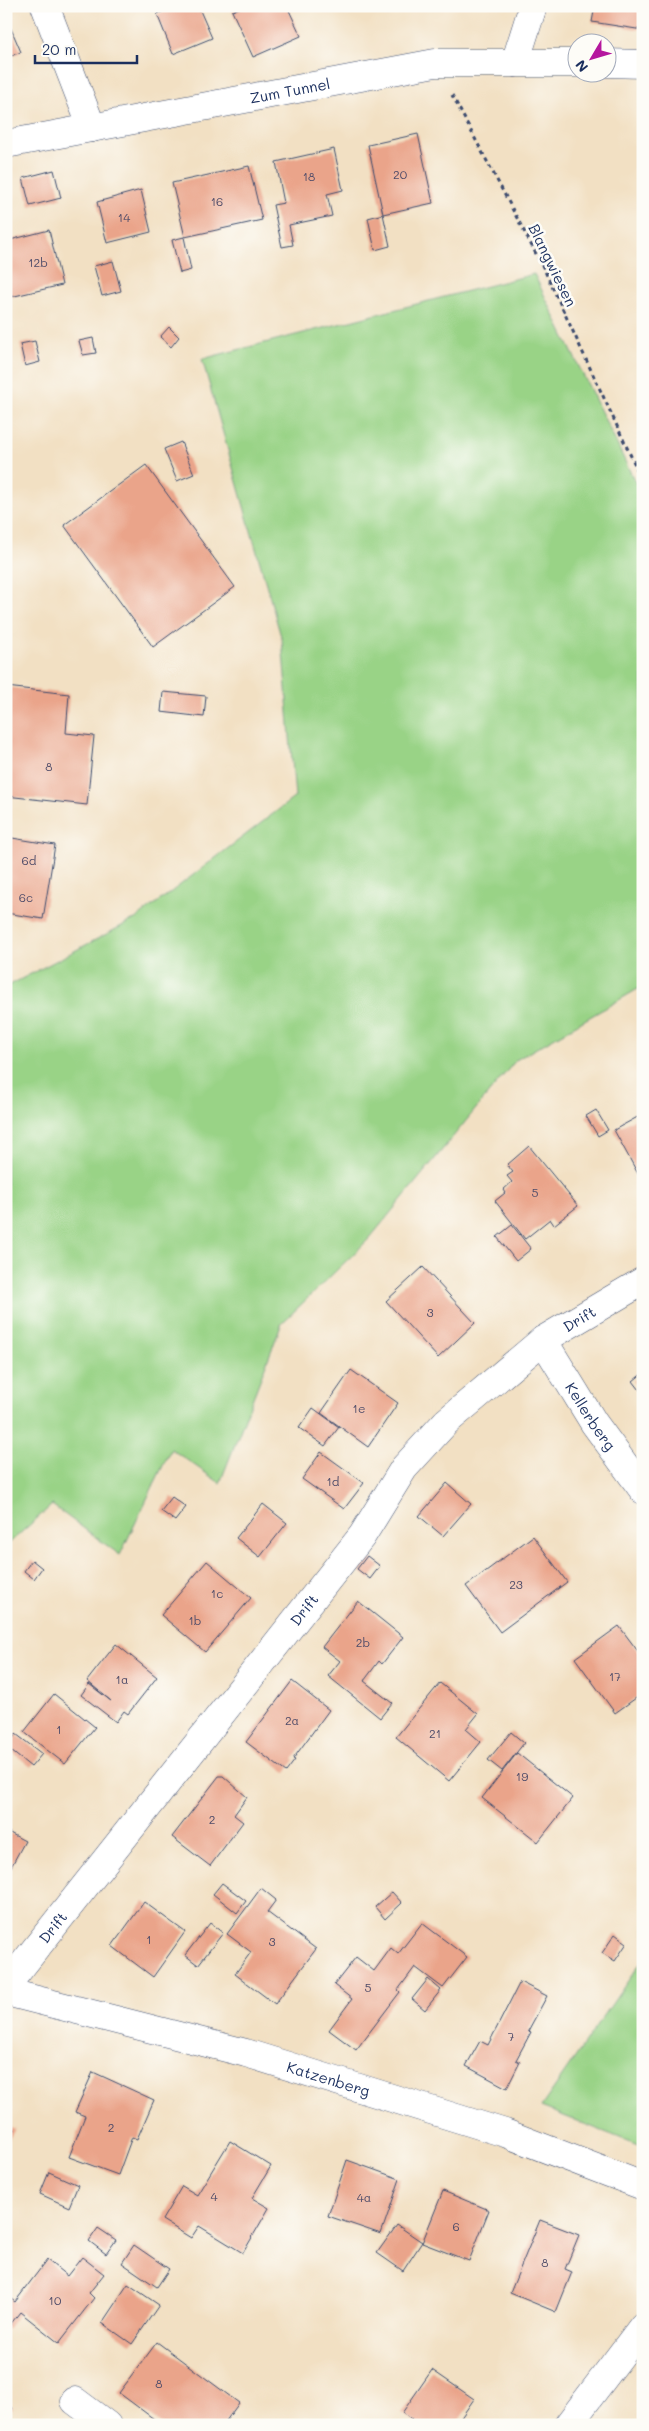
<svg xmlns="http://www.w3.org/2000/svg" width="649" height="2431" viewBox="0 0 649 2431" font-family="Mali,sans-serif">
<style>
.green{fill:#99d386;stroke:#5a8172}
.building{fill:#eaa48a}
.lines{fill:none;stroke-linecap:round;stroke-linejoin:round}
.minor-casing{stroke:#3b4a6d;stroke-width:29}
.path{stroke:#3b4a6d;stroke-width:3;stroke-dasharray:4 4;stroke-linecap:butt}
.minor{stroke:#fff;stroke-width:28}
.labels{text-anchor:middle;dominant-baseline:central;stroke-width:5;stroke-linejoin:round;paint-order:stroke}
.number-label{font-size:12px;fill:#4f4c69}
.street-label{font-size:15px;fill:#1b2f5e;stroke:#fdfcf7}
</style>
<rect width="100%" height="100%" fill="#fdfcf7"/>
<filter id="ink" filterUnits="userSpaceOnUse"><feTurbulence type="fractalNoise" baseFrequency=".02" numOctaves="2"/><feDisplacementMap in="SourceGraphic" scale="10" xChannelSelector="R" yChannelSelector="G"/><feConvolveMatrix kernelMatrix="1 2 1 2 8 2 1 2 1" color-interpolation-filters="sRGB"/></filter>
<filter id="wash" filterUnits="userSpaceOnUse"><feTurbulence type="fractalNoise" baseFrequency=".0096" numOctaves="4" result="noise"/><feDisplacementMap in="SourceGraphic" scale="20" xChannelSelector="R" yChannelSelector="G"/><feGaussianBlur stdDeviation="1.12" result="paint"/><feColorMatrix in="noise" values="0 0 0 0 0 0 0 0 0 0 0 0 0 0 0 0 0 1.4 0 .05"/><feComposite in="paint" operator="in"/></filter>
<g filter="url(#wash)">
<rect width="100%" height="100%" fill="#f2e0c3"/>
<g class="green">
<path d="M 534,274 L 643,498 L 643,986 L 516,1060 L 369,1239 L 282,1323 L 220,1483 L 171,1449 L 120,1555 L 52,1505 L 6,1546 L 6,987 L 137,918 L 295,797 L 282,640 L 202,359 Z"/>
<path d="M 643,1959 L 643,2147 L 541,2107 Z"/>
</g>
<g id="blocks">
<g class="building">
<path d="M 176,6 L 198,6 L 212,38 L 173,54 L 157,14 Z"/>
<path d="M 244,6 L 287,6 L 301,36 L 253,57 L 232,11 Z"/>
<path d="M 595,6 L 643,6 L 643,30 L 592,22 Z"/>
<path d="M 6,17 L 21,52 L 6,58 Z"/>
<path d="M 418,134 L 433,203 L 383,214 L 368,145 Z"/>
<path d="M 334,149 L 343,190 L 327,194 L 332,216 L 289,225 L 293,245 L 282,247 L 273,205 L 284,203 L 276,162 Z"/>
<path d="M 249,166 L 262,220 L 185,237 L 172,183 Z"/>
<path d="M 54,170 L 61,198 L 30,206 L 23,178 Z"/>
<path d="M 141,190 L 151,232 L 107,243 L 97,202 Z"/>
<path d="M 383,214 L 390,246 L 375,250 L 368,218 Z"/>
<path d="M 49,230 L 62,285 L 6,298 L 6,241 Z"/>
<path d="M 184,237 L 191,270 L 180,273 L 172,240 Z"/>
<path d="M 113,261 L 121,291 L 102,296 L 94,266 Z"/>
<path d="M 169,327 L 179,337 L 171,347 L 160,337 Z"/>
<path d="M 93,338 L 96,353 L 83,355 L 79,341 Z"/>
<path d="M 35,341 L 40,362 L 25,366 L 20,344 Z"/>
<path d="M 181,442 L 194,474 L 177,481 L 164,449 Z"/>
<path d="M 146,465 L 235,587 L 153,647 L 64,525 Z"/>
<path d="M 6,687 L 69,694 L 66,733 L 94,736 L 87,805 L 6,796 Z"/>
<path d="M 163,692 L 206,696 L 204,717 L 161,712 Z"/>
<path d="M 6,837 L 55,845 L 43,919 L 6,913 Z"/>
<path d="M 596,1110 L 608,1130 L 598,1136 L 586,1116 Z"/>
<path d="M 643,1114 L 643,1183 L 614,1130 Z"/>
<path d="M 529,1146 L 578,1206 L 554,1225 L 550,1219 L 525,1239 L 495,1201 L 505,1193 L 503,1190 L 512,1182 L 507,1176 L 513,1172 L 507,1165 Z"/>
<path d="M 512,1225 L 531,1249 L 516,1261 L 497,1237 Z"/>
<path d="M 423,1267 L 475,1323 L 438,1358 L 386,1301 Z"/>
<path d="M 351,1370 L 398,1403 L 368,1447 L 321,1413 Z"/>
<path d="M 643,1373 L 643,1394 L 633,1381 Z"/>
<path d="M 313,1408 L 339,1427 L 325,1446 L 299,1428 Z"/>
<path d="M 321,1452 L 364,1483 L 344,1509 L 302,1479 Z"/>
<path d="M 447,1483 L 471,1504 L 443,1536 L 419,1516 Z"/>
<path d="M 172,1497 L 186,1507 L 175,1521 L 161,1511 Z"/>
<path d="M 263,1504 L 287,1523 L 260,1557 L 236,1538 Z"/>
<path d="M 533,1536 L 567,1582 L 500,1632 L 466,1586 Z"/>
<path d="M 367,1556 L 380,1566 L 370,1579 L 357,1569 Z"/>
<path d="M 32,1560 L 42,1568 L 34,1579 L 24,1571 Z"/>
<path d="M 207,1561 L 251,1598 L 205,1652 L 161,1615 Z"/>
<path d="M 358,1601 L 403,1637 L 382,1664 L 379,1661 L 364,1681 L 392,1703 L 380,1718 L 328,1676 L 340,1661 L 322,1647 Z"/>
<path d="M 619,1626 L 643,1658 L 643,1693 L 615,1713 L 575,1658 Z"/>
<path d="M 116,1644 L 157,1677 L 128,1714 L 124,1711 L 116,1722 L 81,1695 L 89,1684 L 111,1701 L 87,1681 Z"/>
<path d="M 292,1681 L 329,1710 L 293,1759 L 295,1760 L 286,1772 L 246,1742 Z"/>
<path d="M 440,1683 L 478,1714 L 466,1729 L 481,1742 L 449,1781 L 396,1737 Z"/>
<path d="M 54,1694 L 95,1727 L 65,1764 L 24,1732 Z"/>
<path d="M 511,1732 L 524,1743 L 502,1771 L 488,1760 Z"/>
<path d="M 16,1734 L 42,1754 L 31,1767 L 6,1747 Z"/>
<path d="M 517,1753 L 573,1798 L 538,1842 L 482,1798 Z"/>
<path d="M 219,1776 L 223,1776 L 247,1797 L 234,1815 L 243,1822 L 210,1866 L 172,1837 Z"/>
<path d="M 6,1831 L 25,1841 L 6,1876 Z"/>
<path d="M 222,1883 L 246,1901 L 237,1913 L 213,1894 Z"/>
<path d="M 261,1888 L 276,1900 L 267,1912 L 316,1949 L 275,2004 L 235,1974 L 251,1952 L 227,1934 Z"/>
<path d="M 392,1892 L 402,1903 L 385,1919 L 375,1907 Z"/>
<path d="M 144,1902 L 185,1932 L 153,1977 L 112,1946 Z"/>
<path d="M 210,1923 L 223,1933 L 198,1965 L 185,1955 Z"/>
<path d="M 422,1923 L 467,1957 L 443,1988 L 415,1967 L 398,1990 L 400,1992 L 356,2050 L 329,2030 L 352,1999 L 334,1985 L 356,1957 L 374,1971 L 391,1948 L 398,1954 Z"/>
<path d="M 615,1934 L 627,1943 L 615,1961 L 602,1953 Z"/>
<path d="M 428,1979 L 441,1990 L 425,2010 L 412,1999 Z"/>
<path d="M 520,1982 L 547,1996 L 528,2031 L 531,2032 L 516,2060 L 520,2062 L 507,2088 L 466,2066 L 480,2041 L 488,2045 Z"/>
<path d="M 93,2072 L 154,2100 L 137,2139 L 132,2137 L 118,2175 L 69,2157 L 85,2116 L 75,2112 Z"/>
<path d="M 6,2125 L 15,2129 L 6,2144 Z"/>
<path d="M 230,2141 L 271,2166 L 252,2198 L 269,2208 L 243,2253 L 199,2226 L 191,2238 L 162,2220 L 182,2186 L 197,2195 Z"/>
<path d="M 347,2160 L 400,2179 L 381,2234 L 328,2216 Z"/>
<path d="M 49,2172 L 78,2185 L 69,2207 L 40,2194 Z"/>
<path d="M 443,2191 L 489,2210 L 469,2261 L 422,2243 Z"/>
<path d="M 540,2220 L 579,2235 L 565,2269 L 572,2272 L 556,2312 L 510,2293 Z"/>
<path d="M 397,2225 L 422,2242 L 403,2271 L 377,2253 Z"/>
<path d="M 98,2228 L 116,2240 L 106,2254 L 89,2241 Z"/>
<path d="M 134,2245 L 169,2269 L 157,2287 L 122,2263 Z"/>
<path d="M 82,2257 L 104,2274 L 89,2293 L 94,2298 L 59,2343 L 20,2312 L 6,2330 L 6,2295 L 15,2302 L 47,2260 L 67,2276 Z"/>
<path d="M 128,2284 L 159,2305 L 132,2344 L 102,2323 Z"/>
<path d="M 157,2342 L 239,2403 L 223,2425 L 162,2425 L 119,2393 Z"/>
<path d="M 432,2370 L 474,2399 L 456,2425 L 419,2425 L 402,2413 Z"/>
<path d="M 6,2403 L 13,2408 L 6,2417 Z"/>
</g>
</g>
</g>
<g filter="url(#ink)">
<use href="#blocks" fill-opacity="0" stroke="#3b4a6d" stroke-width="1"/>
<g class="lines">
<defs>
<g id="minor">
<path d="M 45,6 L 92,128"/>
<path d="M 515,63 L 533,6"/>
<path d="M 606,63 L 643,64"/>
<path id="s1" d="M 6,144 L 435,63 L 576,63"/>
<path id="s2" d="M 543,1340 L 594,1423 L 643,1490"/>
<path id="s3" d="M 6,1986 L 362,1536 L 404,1468 L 446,1422 L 543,1340 L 643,1281"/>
<path id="s4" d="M 6,1992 L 246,2053 L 505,2133 L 643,2186"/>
<path d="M 75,2401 L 107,2425"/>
<path d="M 568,2425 L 643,2326"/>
</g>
</defs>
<use href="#minor" class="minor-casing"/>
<path class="path" d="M 452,95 L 544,269 L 643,482"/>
<use href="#minor" class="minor"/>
</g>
</g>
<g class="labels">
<g class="number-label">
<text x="400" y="174">20</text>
<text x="309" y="176">18</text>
<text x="217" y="201">16</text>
<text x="124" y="217">14</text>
<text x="38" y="262">12b</text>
<text x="49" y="766">8</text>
<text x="29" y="860">6d</text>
<text x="26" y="897">6c</text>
<text x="535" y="1192">5</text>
<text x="430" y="1312">3</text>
<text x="359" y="1408">1e</text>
<text x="333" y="1481">1d</text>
<text x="516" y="1584">23</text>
<text x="217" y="1593">1c</text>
<text x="195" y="1620">1b</text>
<text x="363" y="1642">2b</text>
<text x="615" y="1676">17</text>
<text x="122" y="1679">1a</text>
<text x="292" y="1720">2a</text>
<text x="59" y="1729">1</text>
<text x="435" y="1733">21</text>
<text x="522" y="1776">19</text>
<text x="212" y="1819">2</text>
<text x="149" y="1939">1</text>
<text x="272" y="1941">3</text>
<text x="368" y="1987">5</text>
<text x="511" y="2036">7</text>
<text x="111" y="2127">2</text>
<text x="214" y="2196">4</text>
<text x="364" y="2197">4a</text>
<text x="456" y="2226">6</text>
<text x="545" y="2262">8</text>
<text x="55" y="2300">10</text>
<text x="159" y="2383">8</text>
</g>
<g class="street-label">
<text stroke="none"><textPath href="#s1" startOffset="289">Zum Tunnel</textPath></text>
<text transform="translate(553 265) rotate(64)">Blangwiesen</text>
<text stroke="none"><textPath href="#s3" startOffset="885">Drift</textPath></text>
<text stroke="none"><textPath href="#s2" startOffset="90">Kellerberg</textPath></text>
<text stroke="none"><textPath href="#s3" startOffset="480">Drift</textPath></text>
<text stroke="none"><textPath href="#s3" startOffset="75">Drift</textPath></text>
<text stroke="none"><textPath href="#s4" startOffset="334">Katzenberg</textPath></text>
</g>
</g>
<rect width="649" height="2431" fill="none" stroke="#fdfcf7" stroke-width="25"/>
<g transform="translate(592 58) rotate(232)"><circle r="24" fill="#fdfcf7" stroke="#a3aaba"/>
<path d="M0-4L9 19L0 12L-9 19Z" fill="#b5179e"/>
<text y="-8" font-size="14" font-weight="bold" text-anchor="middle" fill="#1b2f5e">N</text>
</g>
<path d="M35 55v8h102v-8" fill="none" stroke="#1b2f5e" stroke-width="2.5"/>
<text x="42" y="55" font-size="15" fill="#1b2f5e" stroke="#fdfcf7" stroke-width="4" paint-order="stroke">20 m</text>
</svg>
